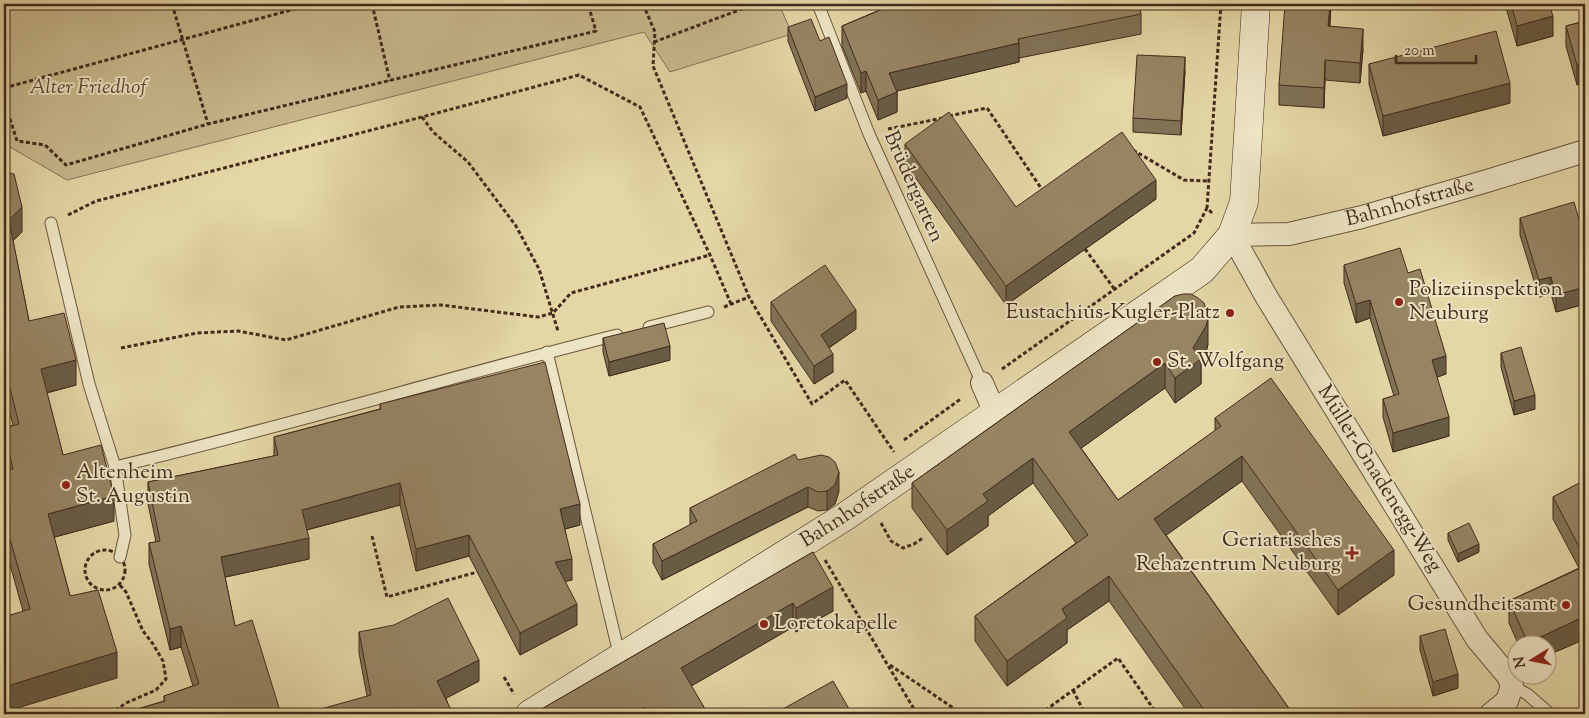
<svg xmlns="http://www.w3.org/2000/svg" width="1589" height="718" viewBox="0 0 1589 718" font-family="'Sorts Mill Goudy',serif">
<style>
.green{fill:#c8b98e;stroke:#857255}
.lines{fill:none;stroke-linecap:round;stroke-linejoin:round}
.service-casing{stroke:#6a563e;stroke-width:13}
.minor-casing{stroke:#6a563e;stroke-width:24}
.secondary-casing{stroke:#422b1c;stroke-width:29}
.path{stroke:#422b1c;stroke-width:3;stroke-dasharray:4 2.5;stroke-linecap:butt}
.service{stroke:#ede4c4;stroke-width:11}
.minor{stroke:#ede4c4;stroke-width:22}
.secondary{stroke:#ede4c4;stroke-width:28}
.wall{fill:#817255;stroke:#422b1c}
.shaded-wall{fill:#695c45;stroke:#422b1c}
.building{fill:#968463;stroke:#422b1c}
.poi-dot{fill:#8f2418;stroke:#ede4c4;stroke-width:2}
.labels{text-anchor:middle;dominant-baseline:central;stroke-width:4;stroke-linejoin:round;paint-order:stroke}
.park-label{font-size:21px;font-style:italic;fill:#5d4733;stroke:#ede4c4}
.street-label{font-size:21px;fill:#422b1c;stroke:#ede4c4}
.poi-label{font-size:21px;fill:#422b1c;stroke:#ede4c4;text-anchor:start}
</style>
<rect width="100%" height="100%" fill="#e4d6a5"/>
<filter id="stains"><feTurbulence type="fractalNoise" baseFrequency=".004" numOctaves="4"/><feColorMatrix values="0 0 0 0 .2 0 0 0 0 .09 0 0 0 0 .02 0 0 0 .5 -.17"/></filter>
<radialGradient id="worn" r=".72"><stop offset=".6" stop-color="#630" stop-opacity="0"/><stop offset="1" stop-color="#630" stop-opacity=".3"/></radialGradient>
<path class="green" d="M 4,4 L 779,4 L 792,34 L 670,72 L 644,32 L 67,180 L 10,147 L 4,148 Z"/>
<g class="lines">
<defs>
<g id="service">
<path d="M 818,4 L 869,134 L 982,383"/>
<path d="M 51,223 L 89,384 L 115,467 L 125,535 L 120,557"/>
<path d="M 649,327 L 708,312"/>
<path d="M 547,352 L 620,658"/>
<path d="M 115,467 C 284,427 449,377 617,335"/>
<path d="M 1512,686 L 1527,694 L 1550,714"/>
</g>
<g id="minor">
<path d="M 982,383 L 995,413"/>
<path id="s1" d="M 1491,714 L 1507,701 L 1512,686 L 1508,676 L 1477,639 L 1266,296 L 1232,235 L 1289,234 L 1362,217 L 1487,181 L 1585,151"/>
</g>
<g id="secondary">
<path id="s2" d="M 530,714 L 843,518 L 1202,270 L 1232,235 L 1244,202 L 1256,4"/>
</g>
</defs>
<use href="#service" class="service-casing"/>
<use href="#minor" class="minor-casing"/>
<use href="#secondary" class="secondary-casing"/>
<g class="path">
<path d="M 172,4 L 208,124"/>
<path d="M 372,4 L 390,81"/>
<path d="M 643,4 L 655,32 L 653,66 L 749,297 L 812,404 L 845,380 L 894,452"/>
<path d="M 654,42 L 755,4"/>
<path d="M 4,88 L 313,4"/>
<path d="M 4,100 L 17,141 L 45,145 L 66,165 L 208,124 L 596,31 L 588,4"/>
<path d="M 949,116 L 987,108 L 1043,191"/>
<path d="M 422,117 L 433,132 L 468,162 L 516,226 L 539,269 L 558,331"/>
<path d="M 888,129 L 943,118"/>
<path d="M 1133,150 L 1184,180 L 1209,181"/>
<path d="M 1212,213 L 1207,208 L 1221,4"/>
<path d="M 68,215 L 96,201 L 422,117 L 579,75 L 640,107 L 710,255 L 731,304"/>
<path d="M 1085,249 L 1115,290"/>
<path d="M 724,307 L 749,297"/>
<path d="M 121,348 L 197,333 L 238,331 L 286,340 L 399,307 L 441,305 L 538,317 L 553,313 L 571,293 L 710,255"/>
<path d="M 1002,369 L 1194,233 L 1207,208"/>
<path d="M 904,440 L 962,398"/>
<path d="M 881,523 L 891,541 L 903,548 L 914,544 L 923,538"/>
<path d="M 372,536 L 387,597 L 481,571"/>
<circle cx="105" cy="570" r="20"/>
<path d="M 825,560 L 917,714"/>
<path d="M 890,665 L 962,714"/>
<path d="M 504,677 L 514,694"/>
<path d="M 1073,690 L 1085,714"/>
<path d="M 456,709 L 460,714"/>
<path d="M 110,714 L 126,703 L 156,690 L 166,679 L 163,661 L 153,644 L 143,631 L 126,592 L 119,584"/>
<path d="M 1040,714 L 1118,658 L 1157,714"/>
</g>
<use href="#service" class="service"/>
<use href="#minor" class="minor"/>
<use href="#secondary" class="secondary"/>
</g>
<g class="wall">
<path d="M 889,4 L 1139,4 L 1141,14 L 1141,34 L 1019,58 L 1019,62 L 897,91 L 897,112 L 878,120 L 866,91 L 861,93 L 842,46 L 842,26 L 889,6 Z"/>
<path d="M 1331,4 L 1330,27 L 1363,49 L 1360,83 L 1325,80 L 1324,108 L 1279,105 L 1279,85 Z"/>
<path d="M 1505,4 L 1549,4 L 1553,36 L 1517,46 Z"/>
<path d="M 1585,21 L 1577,85 L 1566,46 L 1566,26 Z"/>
<path d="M 788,27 L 820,41 L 847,98 L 815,111 L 788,41 Z"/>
<path d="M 1369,64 L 1510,103 L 1383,136 L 1369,84 Z"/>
<path d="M 1185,71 L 1181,135 L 1133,132 L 1133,118 Z"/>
<path d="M 905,144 L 1016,207 L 1156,199 L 1006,305 L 905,163 Z"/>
<path d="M 4,172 L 22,232 L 13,241 L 29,321 L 76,385 L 47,393 L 63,455 L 114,521 L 54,537 L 70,596 L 117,678 L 23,611 L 6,550 L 4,550 L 7,470 L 4,457 L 4,428 L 13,425 L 4,390 Z"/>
<path d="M 1520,218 L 1585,241 L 1585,304 L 1556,312 L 1551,294 L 1539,297 L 1520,235 Z"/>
<path d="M 1344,265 L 1408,273 L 1446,374 L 1437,377 L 1449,436 L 1393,452 L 1383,417 L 1383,399 L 1394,396 L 1370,318 L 1356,323 L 1344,283 Z"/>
<path d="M 1175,296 L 1208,344 L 1206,352 L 1201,360 L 1201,384 L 1175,403 L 1165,388 L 1081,448 L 1118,500 L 1215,431 L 1215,418 L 1394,575 L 1338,615 L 1242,481 L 1166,535 L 1293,714 L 1189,714 L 1109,601 L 1067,630 L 1067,643 L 1007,686 L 975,641 L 975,616 L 1076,543 L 1033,483 L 988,516 L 988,526 L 947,555 L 912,508 L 912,483 Z"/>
<path d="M 771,302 L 856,329 L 829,348 L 833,372 L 814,384 L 771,321 Z"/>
<path d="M 603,338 L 670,360 L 609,376 L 603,352 Z"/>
<path d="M 1501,353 L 1535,409 L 1514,415 L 1501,367 Z"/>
<path d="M 1582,368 L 1585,368 L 1585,394 L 1582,382 Z"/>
<path d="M 380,404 L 580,525 L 565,529 L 572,580 L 565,581 L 577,625 L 520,655 L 469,556 L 416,571 L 400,505 L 307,530 L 309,559 L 225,577 L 235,626 L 281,714 L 124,714 L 124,713 L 164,701 L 164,696 L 193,686 L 181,647 L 170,650 L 149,564 L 149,543 L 156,542 L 148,504 L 148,482 L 274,456 L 274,437 L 380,409 Z"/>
<path d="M 798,460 L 839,491 L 835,504 L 827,510 L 818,511 L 808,507 L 662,580 L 653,563 L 653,544 L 690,525 L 690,508 Z"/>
<path d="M 1585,480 L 1585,639 L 1546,656 L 1546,646 L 1519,646 L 1509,623 L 1509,601 L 1579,568 L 1553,519 L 1553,497 Z"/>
<path d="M 1448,533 L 1479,552 L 1458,562 L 1448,540 Z"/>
<path d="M 813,552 L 833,611 L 796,632 L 793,627 L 691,686 L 708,714 L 533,714 Z"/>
<path d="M 359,632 L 479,681 L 446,698 L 451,714 L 367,696 L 359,653 Z"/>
<path d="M 1420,636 L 1458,688 L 1433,696 L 1420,650 Z"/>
</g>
<g class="shaded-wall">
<path d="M 1330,4 L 1331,4 L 1328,46 L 1328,26 Z"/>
<path d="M 1553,16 L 1553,36 L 1517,46 L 1517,26 Z"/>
<path d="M 1363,29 L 1363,49 L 1360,83 L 1360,63 Z"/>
<path d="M 1019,43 L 1019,62 L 889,93 L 889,73 Z"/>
<path d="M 1185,57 L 1185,71 L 1181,135 L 1181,121 Z"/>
<path d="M 1325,60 L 1325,80 L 1324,108 L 1324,88 Z"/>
<path d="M 1585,63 L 1585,83 L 1577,85 L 1577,65 Z"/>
<path d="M 866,71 L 866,91 L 861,93 L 861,73 Z"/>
<path d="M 1510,83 L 1510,103 L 1383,136 L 1383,116 Z"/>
<path d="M 847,84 L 847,98 L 815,111 L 815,97 Z"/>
<path d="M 897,92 L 897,112 L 878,120 L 878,100 Z"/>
<path d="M 1156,180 L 1156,199 L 1006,305 L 1006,286 Z"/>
<path d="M 22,207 L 22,232 L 9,245 L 9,220 Z"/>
<path d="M 1551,277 L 1551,294 L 1539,297 L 1539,280 Z"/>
<path d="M 1585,287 L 1585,304 L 1556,312 L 1556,295 Z"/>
<path d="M 1370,300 L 1370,318 L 1356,323 L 1356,304 Z"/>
<path d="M 856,310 L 856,329 L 821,353 L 821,335 Z"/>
<path d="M 1208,319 L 1208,344 L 1206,352 L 1201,360 L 1201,384 L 1175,403 L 1175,378 L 1193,348 Z"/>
<path d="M 670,346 L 670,360 L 609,376 L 609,362 Z"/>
<path d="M 833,354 L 833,372 L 814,384 L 814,366 Z"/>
<path d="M 1446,356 L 1446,374 L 1432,379 L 1432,360 Z"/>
<path d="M 76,360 L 76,385 L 41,394 L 41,369 Z"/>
<path d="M 1165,363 L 1165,388 L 1069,457 L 1069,432 Z"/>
<path d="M 1535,395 L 1535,409 L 1514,415 L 1514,401 Z"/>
<path d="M 1449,417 L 1449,436 L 1393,452 L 1393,433 Z"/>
<path d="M 1242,456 L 1242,481 L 1154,544 L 1154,519 Z"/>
<path d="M 1033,458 L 1033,483 L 988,516 L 988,526 L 947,555 L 947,530 L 983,494 Z"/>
<path d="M 839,472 L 839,491 L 835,504 L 827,510 L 827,491 Z"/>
<path d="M 400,483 L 400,505 L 302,531 L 302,510 Z"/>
<path d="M 808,487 L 808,507 L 662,580 L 662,561 Z"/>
<path d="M 114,496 L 114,521 L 48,539 L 48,514 Z"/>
<path d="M 580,504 L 580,525 L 560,530 L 560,509 Z"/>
<rect x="4" y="525" width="2" height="25"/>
<path d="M 469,535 L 469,556 L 416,571 L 416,549 Z"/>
<path d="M 309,538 L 309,559 L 221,578 L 221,557 Z"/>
<path d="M 1479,544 L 1479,552 L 1458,562 L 1458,554 Z"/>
<path d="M 1394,550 L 1394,575 L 1338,615 L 1338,590 Z"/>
<path d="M 572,559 L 572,580 L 555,584 L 555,562 Z"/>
<path d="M 1109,576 L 1109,601 L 1067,630 L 1067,643 L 1007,686 L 1007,661 L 1062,609 Z"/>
<path d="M 833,587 L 833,611 L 796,632 L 796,608 Z"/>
<path d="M 793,603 L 793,627 L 681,692 L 681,668 Z"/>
<path d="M 577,604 L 577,625 L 520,655 L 520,633 Z"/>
<path d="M 1585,616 L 1585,639 L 1546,656 L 1546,646 L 1528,646 L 1528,643 Z"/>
<path d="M 181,626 L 181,647 L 170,650 L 170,629 Z"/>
<path d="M 117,652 L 117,678 L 4,712 L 4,687 Z"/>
<path d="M 479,660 L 479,681 L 437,703 L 437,681 Z"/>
<path d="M 1458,674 L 1458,688 L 1433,696 L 1433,682 Z"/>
<path d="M 645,707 L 645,714 L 634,714 Z"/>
</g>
<g class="building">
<path d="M 889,4 L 1139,4 L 1141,14 L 1018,39 L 1019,43 L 889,73 L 897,92 L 878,100 L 866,71 L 861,73 L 842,26 L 890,6 Z"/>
<path d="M 1285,4 L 1330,4 L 1328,26 L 1363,29 L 1360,63 L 1325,60 L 1324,88 L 1279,85 Z"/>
<path d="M 1511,4 L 1549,4 L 1553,16 L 1517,26 Z"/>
<path d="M 811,19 L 820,41 L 829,37 L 847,84 L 815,97 L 788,27 Z"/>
<path d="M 1585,21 L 1585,63 L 1577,65 L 1566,26 Z"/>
<path d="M 1496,31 L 1510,83 L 1383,116 L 1369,64 Z"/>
<path d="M 1137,55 L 1185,57 L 1181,121 L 1133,118 Z"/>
<path d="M 949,112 L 1016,207 L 1122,132 L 1156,180 L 1006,286 L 905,144 Z"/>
<path d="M 4,172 L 14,174 L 22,207 L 9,220 L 29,321 L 64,313 L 76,360 L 41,369 L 63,455 L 101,445 L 114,496 L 48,514 L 70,596 L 98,590 L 117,652 L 4,687 L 4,617 L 30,609 L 6,525 L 4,525 L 4,471 L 13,469 L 4,432 L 4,428 L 19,424 L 4,365 Z"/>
<path d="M 1574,202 L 1585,241 L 1585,287 L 1556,295 L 1551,277 L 1539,280 L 1520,218 Z"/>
<path d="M 1400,248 L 1408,273 L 1420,269 L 1446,356 L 1432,360 L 1449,417 L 1393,433 L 1383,399 L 1399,394 L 1370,300 L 1356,304 L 1344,265 Z"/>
<path d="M 825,265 L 856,310 L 821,335 L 833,354 L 814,366 L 771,302 Z"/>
<path d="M 1183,294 L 1191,294 L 1198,298 L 1204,303 L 1207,311 L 1208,319 L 1206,326 L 1193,348 L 1201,359 L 1175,378 L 1165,363 L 1069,432 L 1118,500 L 1221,426 L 1215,418 L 1271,378 L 1394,550 L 1338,590 L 1242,456 L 1154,519 L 1293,714 L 1207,714 L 1109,576 L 1062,609 L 1067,618 L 1007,661 L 975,616 L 1088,535 L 1033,458 L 983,494 L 988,501 L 947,530 L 912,483 L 1175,296 Z"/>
<path d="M 664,323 L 670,346 L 609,362 L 603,338 Z"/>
<path d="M 1521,347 L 1535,395 L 1514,401 L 1501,353 Z"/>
<path d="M 545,362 L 580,504 L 560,509 L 572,559 L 555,562 L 577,604 L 520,633 L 469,535 L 416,549 L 400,483 L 302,510 L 309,538 L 221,557 L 235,626 L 252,620 L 281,714 L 124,714 L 124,713 L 165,701 L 164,696 L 199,684 L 181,626 L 170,629 L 149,543 L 160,541 L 148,482 L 278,455 L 274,437 L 381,409 L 380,404 Z"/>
<path d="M 1582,368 L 1585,368 L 1585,380 Z"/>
<path d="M 795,454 L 798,460 L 821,455 L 829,457 L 835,462 L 839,472 L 835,485 L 827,491 L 818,492 L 808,487 L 662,561 L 653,544 L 697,521 L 690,508 Z"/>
<path d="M 1585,480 L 1585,558 L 1553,497 Z"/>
<path d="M 1469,523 L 1479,544 L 1458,554 L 1448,533 Z"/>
<path d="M 813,552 L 833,587 L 796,608 L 793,603 L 681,668 L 708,714 L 649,714 L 645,707 L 634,714 L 533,714 Z"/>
<path d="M 1585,566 L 1585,616 L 1528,643 L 1509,601 Z"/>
<path d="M 448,598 L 479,660 L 437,681 L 451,710 L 449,714 L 303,714 L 371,695 L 359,632 L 394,625 Z"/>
<path d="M 1445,629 L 1458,674 L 1433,682 L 1420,636 Z"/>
<path d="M 833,681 L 852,714 L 774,714 Z"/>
</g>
<g class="poi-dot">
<circle cx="1399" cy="302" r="5"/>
<circle cx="1230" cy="313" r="5"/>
<circle cx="1157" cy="362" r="5"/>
<circle cx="66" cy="485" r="5"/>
<path d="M1349.5 545.5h5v5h5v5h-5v5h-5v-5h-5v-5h5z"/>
<circle cx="1566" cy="605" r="5"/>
<circle cx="764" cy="624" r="5"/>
</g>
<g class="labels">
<g class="park-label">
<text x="88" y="88">Alter Friedhof</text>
</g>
<g class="street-label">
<text transform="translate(913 187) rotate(66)">Brüdergarten</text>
<text stroke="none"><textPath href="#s1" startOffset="750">Bahnhofstraße</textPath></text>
<text transform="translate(1379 479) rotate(58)">Müller-Gnadenegg-Weg</text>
<text stroke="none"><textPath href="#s2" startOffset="388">Bahnhofstraße</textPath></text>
</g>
<g class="poi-label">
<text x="1409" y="290">Polizeiinspektion<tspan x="1409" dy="24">Neuburg</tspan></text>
<text x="1220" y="313" text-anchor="end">Eustachius-Kugler-Platz</text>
<text x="1167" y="362">St. Wolfgang</text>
<text x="76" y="473">Altenheim<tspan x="76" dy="24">St. Augustin</tspan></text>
<text x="1341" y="541" text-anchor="end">Geriatrisches<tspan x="1341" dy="24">Rehazentrum Neuburg</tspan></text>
<text x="1556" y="605" text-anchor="end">Gesundheitsamt</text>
<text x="774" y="624">Loretokapelle</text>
</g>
</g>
<rect width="1589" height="718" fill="none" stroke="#e4d6a5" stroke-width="20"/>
<rect x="5" y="5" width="1579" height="708" fill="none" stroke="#422b1c" stroke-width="2.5"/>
<rect x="10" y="10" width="1569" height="698" fill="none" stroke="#422b1c"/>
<g transform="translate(1532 660) rotate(260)"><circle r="24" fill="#ede4c4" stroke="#a99a81"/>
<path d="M0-4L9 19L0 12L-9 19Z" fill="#8f2418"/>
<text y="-8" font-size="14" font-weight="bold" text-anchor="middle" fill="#422b1c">N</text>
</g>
<path d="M1396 55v8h80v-8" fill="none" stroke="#422b1c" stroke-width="2.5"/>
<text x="1404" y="55" font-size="15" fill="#422b1c" stroke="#ede4c4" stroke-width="4" paint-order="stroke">20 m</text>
<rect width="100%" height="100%" filter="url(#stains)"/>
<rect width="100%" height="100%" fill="url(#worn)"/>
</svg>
